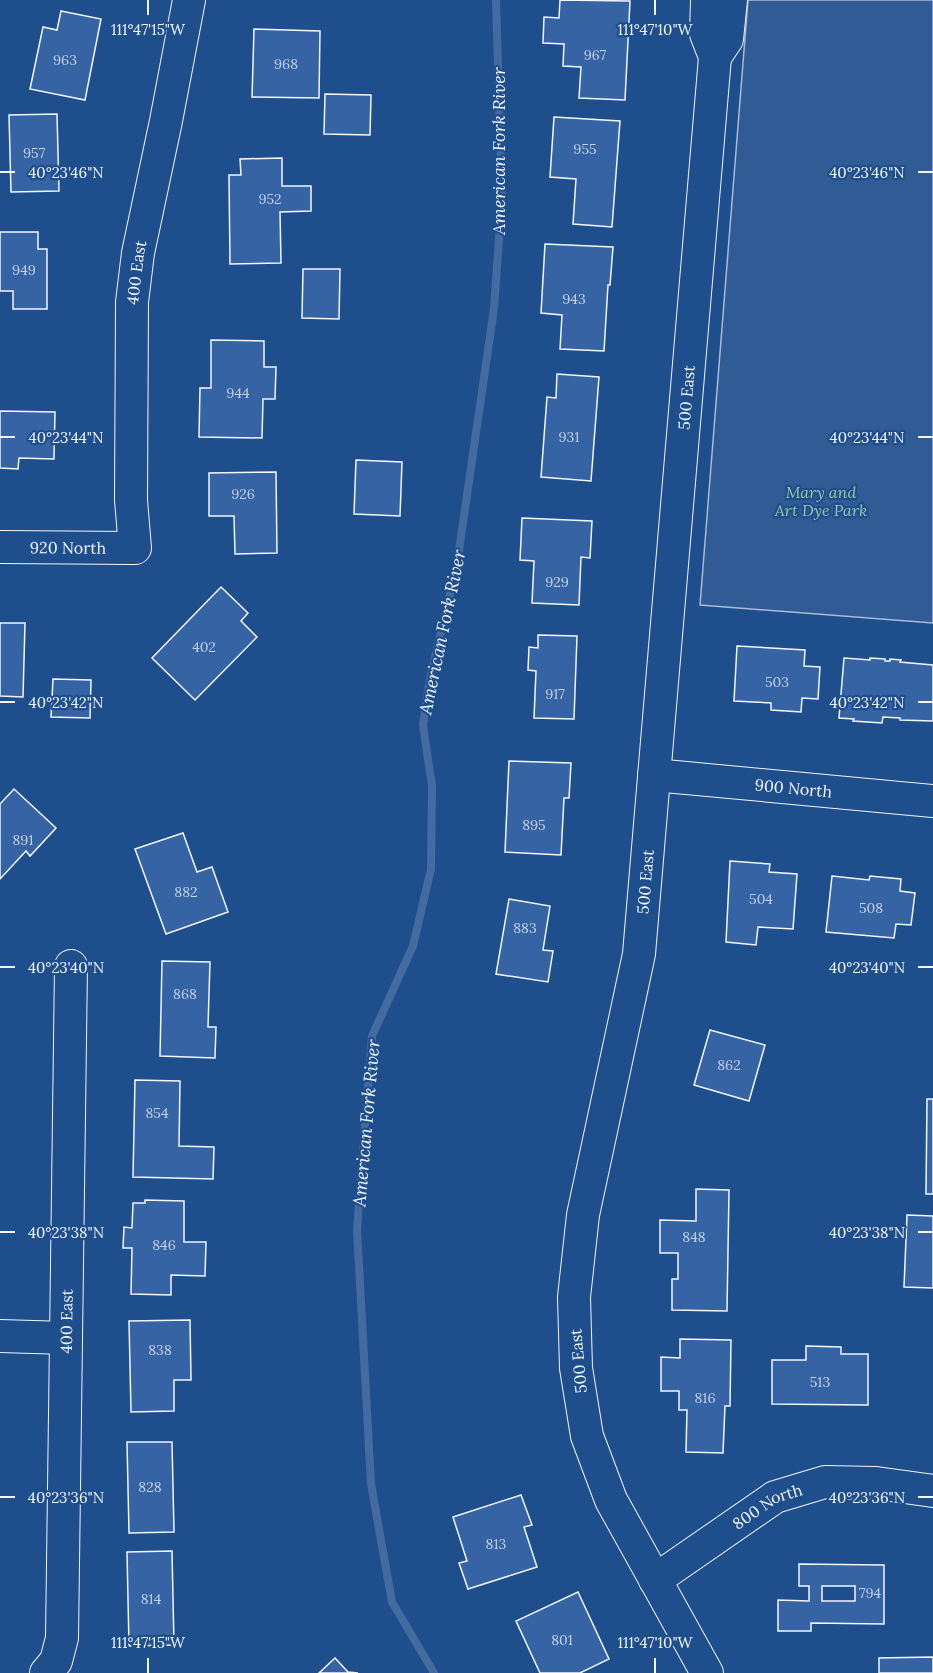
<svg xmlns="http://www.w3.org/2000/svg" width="933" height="1673" viewBox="0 0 933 1673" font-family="Lora,serif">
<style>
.green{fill:#305b95;stroke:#a8bbd7;stroke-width:1.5}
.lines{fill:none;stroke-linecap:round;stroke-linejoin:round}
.stream{stroke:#446ba0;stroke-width:8}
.building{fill:#3563a3;stroke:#f2f6ff;stroke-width:1.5;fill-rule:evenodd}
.minor-casing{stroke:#f2f6ff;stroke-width:34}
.minor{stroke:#1f4e8c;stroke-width:32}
.ticks{fill:none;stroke:#f2f6ff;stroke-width:2}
.labels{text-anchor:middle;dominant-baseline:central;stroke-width:4.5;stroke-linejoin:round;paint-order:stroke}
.number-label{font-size:14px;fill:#c3d1e8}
.street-label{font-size:16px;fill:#f2f6ff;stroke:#1f4e8c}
.park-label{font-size:16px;font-style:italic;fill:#97c8a6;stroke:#1f4e8c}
.water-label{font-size:18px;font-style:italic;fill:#f2f6ff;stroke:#1f4e8c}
.ticks-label{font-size:15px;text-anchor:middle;fill:#f2f6ff;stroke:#1f4e8c;stroke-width:4.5;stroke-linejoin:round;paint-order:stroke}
</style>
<rect width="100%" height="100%" fill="#1f4e8c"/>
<path class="green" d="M 748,0 L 933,0 L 933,623 L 700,605 Z"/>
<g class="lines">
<path class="stream" d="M 434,1673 L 392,1602 L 371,1484 L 357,1229 L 372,1036 L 413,946 L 431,869 L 432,786 L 423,725 L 430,679 L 457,564 L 494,309 L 502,195 L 496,0"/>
</g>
<g class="building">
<path d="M 560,0 L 630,1 L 625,100 L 579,98 L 581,67 L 563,66 L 564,44 L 543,43 L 544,17 L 559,18 Z"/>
<path d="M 61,11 L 101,19 L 85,100 L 30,89 L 43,27 L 57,30 Z"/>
<path d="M 254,29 L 320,31 L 319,98 L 252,97 Z"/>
<path d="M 325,94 L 371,95 L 370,135 L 324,134 Z"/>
<path d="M 57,114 L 59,191 L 11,192 L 9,115 Z"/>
<path d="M 554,117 L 620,121 L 612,227 L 573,224 L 576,179 L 550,177 Z"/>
<path d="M 282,158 L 282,186 L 311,186 L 311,211 L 280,212 L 281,263 L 230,264 L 229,175 L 241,175 L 240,159 Z"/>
<path d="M 0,232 L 38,232 L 38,249 L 47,249 L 47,309 L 13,309 L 13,291 L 0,291 Z"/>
<path d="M 545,244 L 613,247 L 610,285 L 608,285 L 604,351 L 560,349 L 562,315 L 541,313 Z"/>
<path d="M 303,269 L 340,269 L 339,319 L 302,318 Z"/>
<path d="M 211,340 L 264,341 L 264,367 L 276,367 L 275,399 L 263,399 L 262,438 L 199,437 L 200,388 L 211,388 Z"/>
<path d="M 557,374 L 599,377 L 591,481 L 541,477 L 547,397 L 556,398 Z"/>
<path d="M 0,411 L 55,412 L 54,459 L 19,458 L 18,469 L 0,468 Z"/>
<path d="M 356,460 L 402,462 L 400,516 L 354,514 Z"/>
<path d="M 276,472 L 277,553 L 235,554 L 234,516 L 209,516 L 209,473 Z"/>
<path d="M 522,518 L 592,521 L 590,558 L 581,557 L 579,605 L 532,603 L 534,561 L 520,560 Z"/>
<path d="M 221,587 L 248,613 L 241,621 L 257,637 L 195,700 L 152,658 Z"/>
<path d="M 0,623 L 25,623 L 23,697 L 0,696 Z"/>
<path d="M 538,635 L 577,636 L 574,719 L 534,718 L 536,671 L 528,670 L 529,647 L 538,648 Z"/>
<path d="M 737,646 L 805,650 L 804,666 L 820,667 L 818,699 L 802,698 L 801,712 L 771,710 L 771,703 L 734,701 Z"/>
<path d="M 844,658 L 870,660 L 870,658 L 885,659 L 885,661 L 890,661 L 890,659 L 901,660 L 900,662 L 933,665 L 933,721 L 900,720 L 900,718 L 883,717 L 882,723 L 853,721 L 854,719 L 839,718 Z"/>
<path d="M 53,679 L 91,680 L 90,718 L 51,717 Z"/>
<path d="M 509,761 L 571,763 L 569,798 L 564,798 L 561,855 L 505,852 Z"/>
<path d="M 14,789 L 56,828 L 30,856 L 26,851 L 0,879 L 0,804 Z"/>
<path d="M 183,833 L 197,872 L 212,867 L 228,912 L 166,934 L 135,849 Z"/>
<path d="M 730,861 L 770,864 L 769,872 L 797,874 L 793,929 L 758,927 L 756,945 L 726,942 Z"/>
<path d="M 832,876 L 869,880 L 870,876 L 901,879 L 900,891 L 915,893 L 911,925 L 896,924 L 894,938 L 826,932 Z"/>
<path d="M 509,899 L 550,906 L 543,950 L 553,951 L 548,982 L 496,974 Z"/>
<path d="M 162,961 L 210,962 L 208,1027 L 216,1027 L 215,1058 L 160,1056 Z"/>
<path d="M 710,1030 L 765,1045 L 749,1101 L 694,1085 Z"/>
<path d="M 135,1080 L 180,1081 L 179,1146 L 214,1147 L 213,1179 L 133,1177 Z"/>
<path d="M 927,1099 L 933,1099 L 933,1194 L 926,1194 Z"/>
<path d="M 696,1189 L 729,1190 L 727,1311 L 672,1310 L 672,1279 L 678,1279 L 678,1253 L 660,1253 L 660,1220 L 696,1221 Z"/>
<path d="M 145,1200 L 184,1201 L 184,1242 L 206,1242 L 205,1276 L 171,1275 L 171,1295 L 131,1294 L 132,1248 L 123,1248 L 124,1227 L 132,1228 L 133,1203 L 145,1203 Z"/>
<path d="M 907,1215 L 933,1216 L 933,1288 L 904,1287 Z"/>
<path d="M 190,1320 L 191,1380 L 174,1380 L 174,1411 L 131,1412 L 129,1321 Z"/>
<path d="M 680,1339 L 731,1340 L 730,1406 L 725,1406 L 723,1453 L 686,1452 L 687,1410 L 679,1410 L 679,1391 L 661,1391 L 661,1357 L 680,1358 Z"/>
<path d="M 806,1346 L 841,1347 L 841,1354 L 868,1354 L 868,1405 L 772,1404 L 772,1360 L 806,1360 Z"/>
<path d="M 127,1442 L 172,1442 L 174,1532 L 129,1533 Z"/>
<path d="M 521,1495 L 532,1525 L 524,1527 L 537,1567 L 468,1589 L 459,1563 L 467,1561 L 453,1517 Z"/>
<path d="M 172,1551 L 174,1645 L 129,1646 L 127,1552 Z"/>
<path d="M 799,1564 L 884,1565 L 884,1624 L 811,1623 L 811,1631 L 778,1631 L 778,1600 L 809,1601 L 809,1586 L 799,1586 ZM 822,1586 L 855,1586 L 855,1601 L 822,1601 Z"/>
<path d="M 578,1592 L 609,1659 L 580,1673 L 540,1673 L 516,1621 Z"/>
<path d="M 933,1657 L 933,1673 L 879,1673 L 879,1658 Z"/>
<path d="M 335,1658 L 348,1672 L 358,1673 L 319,1673 Z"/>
</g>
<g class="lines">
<defs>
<g id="minor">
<path d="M 715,57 L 727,39 L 731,0"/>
<path id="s1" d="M 0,547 L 135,548 L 131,500 L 132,302 L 138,253 L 166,121 L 189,0"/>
<path id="s2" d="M 654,775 L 933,801"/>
<path d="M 0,1336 L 66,1338"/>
<path id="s3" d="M 655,1580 L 775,1497 L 825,1482 L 876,1483 L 933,1491"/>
<path id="s4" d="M 46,1673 L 56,1661 L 62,1638 L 71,966"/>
<path id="s5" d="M 707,1673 L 611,1500 L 587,1436 L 576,1368 L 574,1297 L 583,1215 L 639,954 L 715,57 L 706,34 L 707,0"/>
</g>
</defs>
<use href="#minor" class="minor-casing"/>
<use href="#minor" class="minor"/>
</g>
<path class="ticks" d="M 148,0 L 148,15M 655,0 L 655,15M 0,172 L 15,172M 918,172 L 933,172M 0,437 L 15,437M 918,437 L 933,437M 0,702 L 15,702M 918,702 L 933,702M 0,967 L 15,967M 918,967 L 933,967M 0,1232 L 15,1232M 918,1232 L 933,1232M 0,1497 L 15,1497M 918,1497 L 933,1497M 148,1658 L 148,1673M 655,1658 L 655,1673"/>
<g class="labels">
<g class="number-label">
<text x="595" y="55">967</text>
<text x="65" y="60">963</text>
<text x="286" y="64">968</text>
<text x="585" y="149">955</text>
<text x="34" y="153">957</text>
<text x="270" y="199">952</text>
<text x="24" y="270">949</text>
<text x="574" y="299">943</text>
<text x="238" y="393">944</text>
<text x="569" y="437">931</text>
<text x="243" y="494">926</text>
<text x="557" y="582">929</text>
<text x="204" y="647">402</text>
<text x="777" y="682">503</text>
<text x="555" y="694">917</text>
<text x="534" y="825">895</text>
<text x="23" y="840">891</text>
<text x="186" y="892">882</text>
<text x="761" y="899">504</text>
<text x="871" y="908">508</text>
<text x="525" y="928">883</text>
<text x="185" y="994">868</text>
<text x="729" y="1065">862</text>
<text x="157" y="1113">854</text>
<text x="694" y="1237">848</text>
<text x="164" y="1245">846</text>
<text x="160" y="1350">838</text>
<text x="820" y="1382">513</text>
<text x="705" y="1398">816</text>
<text x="150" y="1487">828</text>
<text x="496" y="1544">813</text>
<text x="870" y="1593">794</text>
<text x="151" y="1599">814</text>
<text x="562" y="1640">801</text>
</g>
<g class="street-label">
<text stroke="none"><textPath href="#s1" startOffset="411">400 East</textPath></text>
<text stroke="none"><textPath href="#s5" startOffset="1314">500 East</textPath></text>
<text stroke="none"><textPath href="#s1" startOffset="68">920 North</textPath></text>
<text stroke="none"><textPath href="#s2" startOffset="140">900 North</textPath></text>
<text stroke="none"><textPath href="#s5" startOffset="828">500 East</textPath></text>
<text stroke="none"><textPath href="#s4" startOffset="356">400 East</textPath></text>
<text transform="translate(578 1361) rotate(-95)">500 East</text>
<text stroke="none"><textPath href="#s3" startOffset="135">800 North</textPath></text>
</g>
<g class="park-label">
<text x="821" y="492">Mary and<tspan x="821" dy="18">Art Dye Park</tspan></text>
</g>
<g class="water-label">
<text transform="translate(498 151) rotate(-90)">American Fork River</text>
<text transform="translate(442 632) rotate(-78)">American Fork River</text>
<text transform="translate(366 1123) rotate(-85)">American Fork River</text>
</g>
</g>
<g class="ticks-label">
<text x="148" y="35">111°47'15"W</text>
<text x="655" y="35">111°47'10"W</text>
<text x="66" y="178">40°23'46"N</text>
<text x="867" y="178">40°23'46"N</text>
<text x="66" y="443">40°23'44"N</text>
<text x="867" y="443">40°23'44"N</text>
<text x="66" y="708">40°23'42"N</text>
<text x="867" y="708">40°23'42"N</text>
<text x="66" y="973">40°23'40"N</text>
<text x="867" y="973">40°23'40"N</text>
<text x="66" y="1238">40°23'38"N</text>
<text x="867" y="1238">40°23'38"N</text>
<text x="66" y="1503">40°23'36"N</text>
<text x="867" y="1503">40°23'36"N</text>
<text x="148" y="1648">111°47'15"W</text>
<text x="655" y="1648">111°47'10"W</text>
</g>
</svg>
